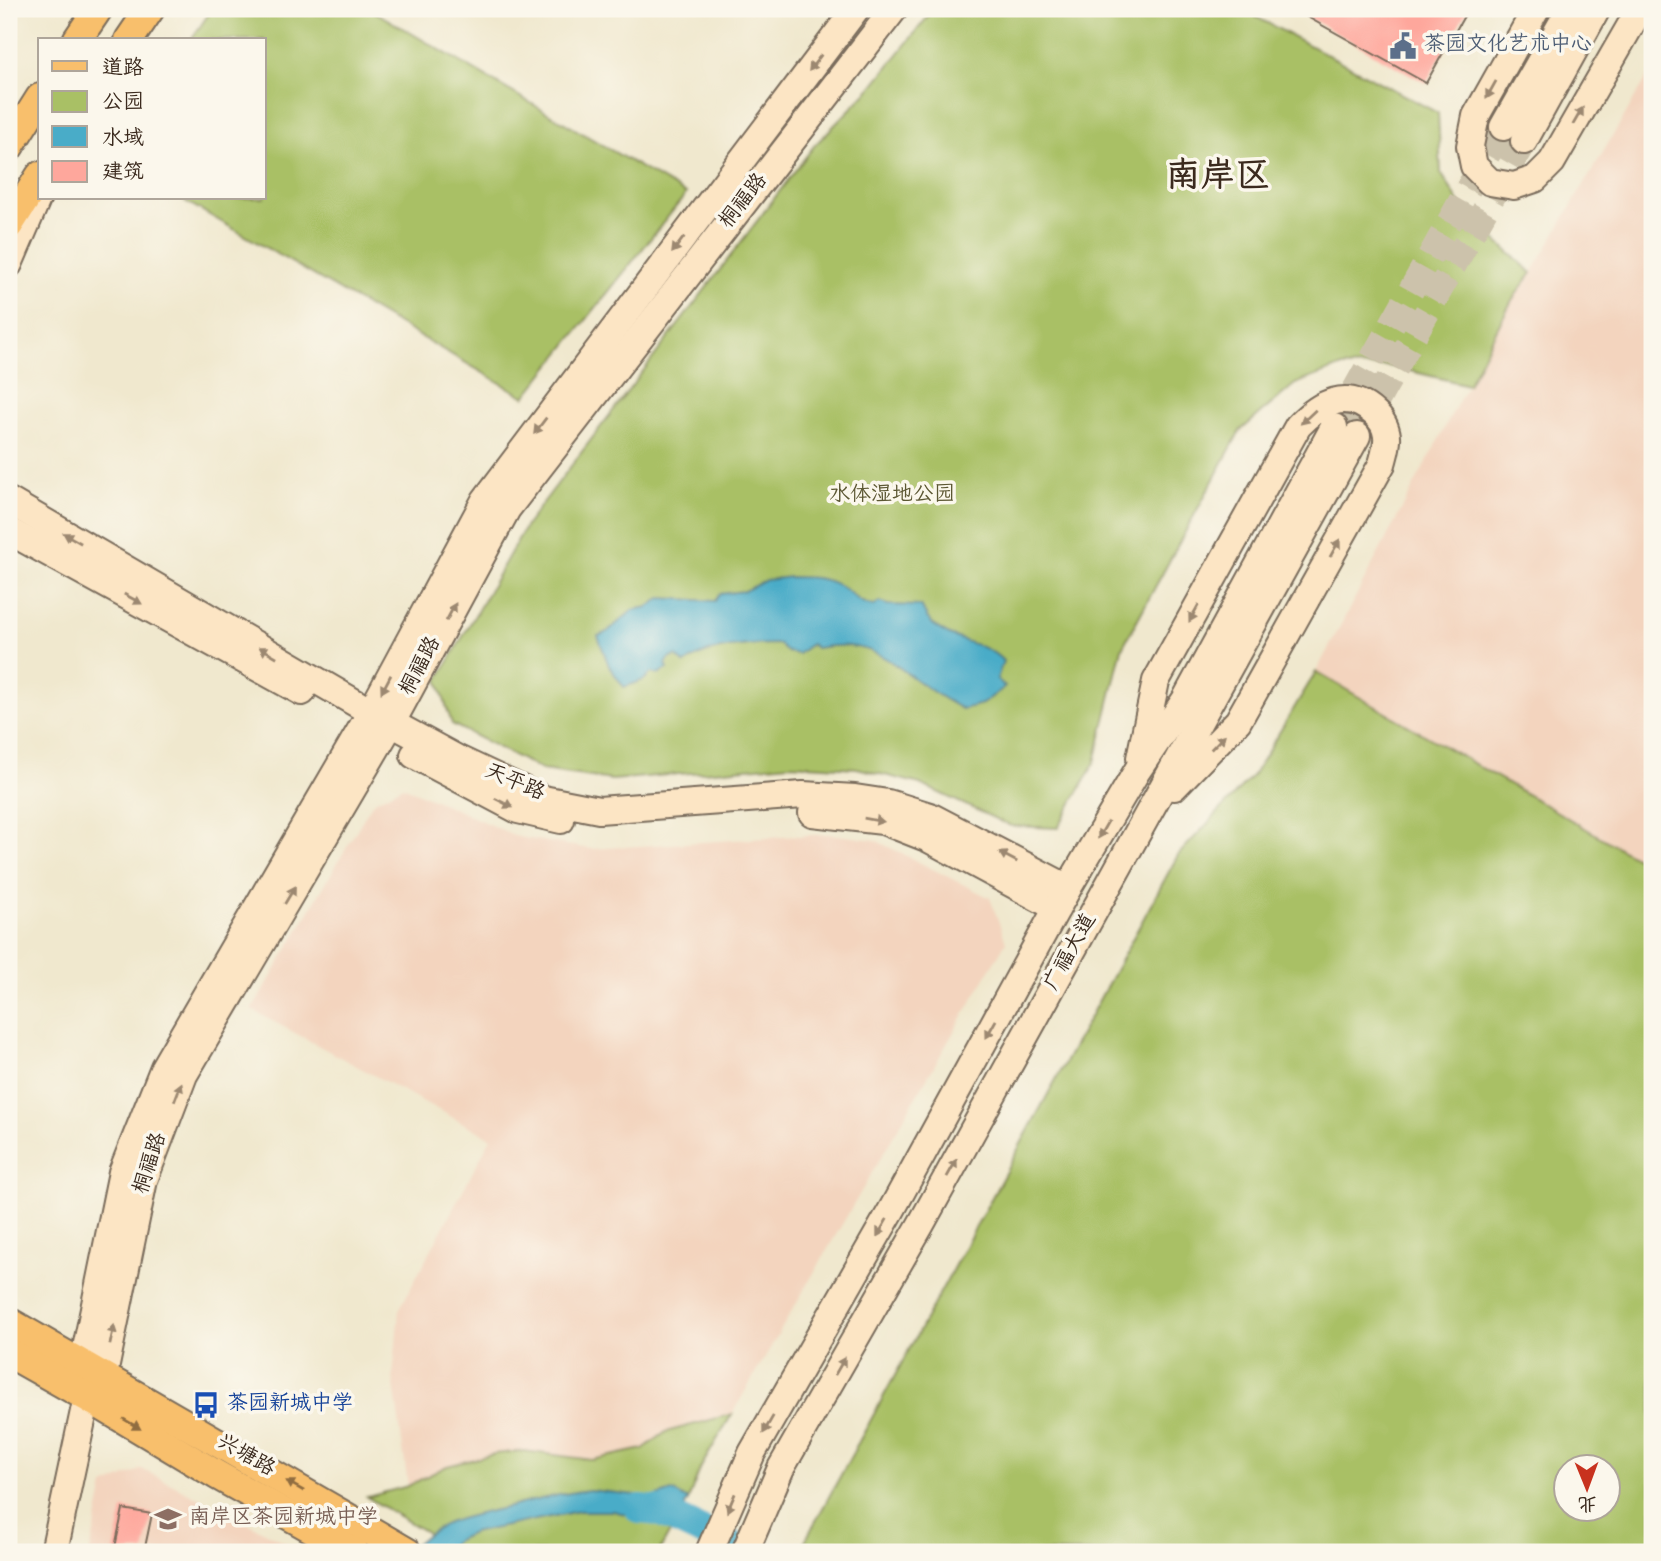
<svg xmlns="http://www.w3.org/2000/svg" width="1661" height="1561" viewBox="0 0 1661 1561" font-family="'Gochi Hand','LXGW WenKai TC',sans-serif">
<style>
.built{fill:#f3d4be}
.green{fill:#a9c065;stroke:#727542;stroke-width:2;fill-rule:evenodd}
.water{fill:#49acc8;stroke:#426b73;stroke-width:2}
.lines{fill:none;stroke-linecap:round;stroke-linejoin:round}
.river{stroke:#49acc8;stroke-width:30}
.building{fill:#fea79c}
.secondary-tunnel{stroke:#ccc2ab;stroke-width:26;stroke-dasharray:26 13;stroke-linecap:butt}
.secondary-casing{stroke:#7a6c5c;stroke-width:30}
.primary-casing{stroke:#7a6c5c;stroke-width:32}
.secondary{stroke:#fce5c4;stroke-width:26}
.primary{stroke:#f8bf6c;stroke-width:28}
.oneway{fill:#9c8871}
.oneway2{fill:#906d41}
.labels{text-anchor:middle;dominant-baseline:central;stroke-width:7;stroke-linejoin:round;paint-order:stroke}
.service-label{font-size:21px;fill:#4e5e75;stroke:#fbf7ec;text-anchor:start}
.street-label{font-size:21px;fill:#3b2a1e;stroke:#fbf7ec}
.park-label{font-size:21px;fill:#5c5733;stroke:#fbf7ec}
.transit-label{font-size:21px;fill:#164399;stroke:#fbf7ec;text-anchor:start}
.education-label{font-size:21px;fill:#785e54;stroke:#fbf7ec;text-anchor:start}
.town-label{font-size:35px;font-weight:bold;fill:#3b2a1e;stroke:#fbf7ec}
</style>
<rect width="100%" height="100%" fill="#fbf7ec"/>
<filter id="ink" filterUnits="userSpaceOnUse"><feTurbulence type="fractalNoise" baseFrequency=".0143" numOctaves="2"/><feDisplacementMap in="SourceGraphic" scale="14" xChannelSelector="R" yChannelSelector="G"/><feConvolveMatrix kernelMatrix="1 2 1 2 8 2 1 2 1" color-interpolation-filters="sRGB"/></filter>
<filter id="wash" filterUnits="userSpaceOnUse"><feTurbulence type="fractalNoise" baseFrequency=".00686" numOctaves="4" result="noise"/><feDisplacementMap in="SourceGraphic" scale="28" xChannelSelector="R" yChannelSelector="G"/><feGaussianBlur stdDeviation="1.57" result="paint"/><feColorMatrix in="noise" values="0 0 0 0 0 0 0 0 0 0 0 0 0 0 0 0 0 1.4 0 .05"/><feComposite in="paint" operator="in"/></filter>
<g filter="url(#wash)">
<rect width="100%" height="100%" fill="#f0e8ce"/>
<g class="built">
<path d="M 1652,69 L 1652,867 L 1316,672 L 1512,300 L 1532,273 Z"/>
<path d="M 403,786 L 518,837 L 591,849 L 830,834 L 875,840 L 990,898 L 1006,942 L 732,1414 L 666,1432 L 643,1449 L 592,1460 L 524,1451 L 447,1466 L 408,1486 L 393,1377 L 399,1310 L 491,1138 L 252,1010 L 373,802 Z"/>
<path d="M 142,1469 L 304,1552 L 90,1552 L 104,1486 Z"/>
</g>
<g class="green">
<path d="M 212,9 L 370,9 L 686,194 L 525,397 L 180,198 L 264,198 L 264,40 L 191,40 Z"/>
<path d="M 934,9 L 1241,9 L 1438,113 L 1441,173 L 1467,215 L 1532,273 L 1512,300 L 1468,385 L 1390,366 L 1340,367 L 1295,384 L 1240,431 L 1122,648 L 1095,762 L 1058,828 L 1011,826 L 920,784 L 857,768 L 790,764 L 612,780 L 542,770 L 452,724 L 438,680 L 527,524 L 814,146 L 870,89 Z"/>
<path d="M 1316,672 L 1652,867 L 1652,1552 L 799,1552 L 1178,855 L 1254,774 ZM 1608,1466 L 1608,1508 L 1566,1508 L 1566,1466 Z"/>
<path d="M 732,1414 L 701,1467 L 688,1500 L 659,1552 L 459,1552 L 367,1497 L 408,1486 L 447,1466 L 494,1454 L 524,1451 L 592,1460 L 643,1449 L 666,1432 Z"/>
</g>
<g class="water">
<path d="M 790,577 C 810,577 828,577 845,589 C 856,597 860,604 874,606 L 879,602 L 888,605 L 921,606 C 924,611 926,617 930,621 C 949,643 984,640 1003,661 L 997,679 L 1005,687 L 982,704 L 962,709 C 951,703 939,696 929,689 C 887,660 871,638 816,648 L 811,644 L 798,654 L 787,652 L 779,644 C 752,644 706,646 685,664 L 676,656 L 669,659 L 666,664 L 668,669 L 658,674 L 651,673 L 644,680 L 624,687 L 609,666 L 598,636 L 607,632 L 633,610 L 648,607 L 661,598 L 715,601 L 719,594 L 744,591 L 766,580 Z"/>
<path d="M 590,1490 L 654,1497 L 672,1491 L 688,1500 L 673,1528 L 657,1519 L 646,1519 L 613,1511 L 579,1511 L 472,1533 L 457,1540 L 443,1552 L 408,1552 C 436,1520 466,1517 505,1508 C 533,1501 560,1493 590,1490 Z"/>
</g>
<g class="lines">
<path class="river" d="M 640,1509 L 659,1511 L 746,1552"/>
</g>
<g id="blocks">
<g class="building">
<path d="M 1293,9 L 1468,9 L 1426,83 Z"/>
<path d="M 123,1509 L 152,1514 L 144,1552 L 114,1552 Z"/>
</g>
</g>
</g>
<g filter="url(#ink)">
<use href="#blocks" fill-opacity="0" stroke="#7a6c5c" stroke-width="2"/>
<g class="lines">
<g class="secondary-tunnel">
<path d="M 1334,427 L 1503,127"/>
<path d="M 1357,436 L 1524,141"/>
</g>
<defs>
<g id="secondary">
<path d="M 1536,9 L 1476,116 L 1470,146 L 1474,166 L 1490,182 L 1514,186 L 1535,179 L 1552,162 L 1640,9"/>
<path d="M 1503,127 L 1570,9"/>
<path d="M 1524,141 L 1597,9"/>
<path d="M 9,264 L 40,192"/>
<path d="M 9,501 L 371,712 L 456,758 L 543,799 L 599,810 L 803,795 L 855,798 L 888,803 L 930,816 L 1068,888"/>
<path d="M 9,531 L 302,692"/>
<path d="M 414,755 L 518,810 L 561,820"/>
<path d="M 1140,758 L 1156,681 L 1298,426 C 1320,403 1347,388 1374,413 C 1381,419 1386,427 1387,436 C 1388,445 1384,456 1382,464 L 1238,721 L 1174,787"/>
<path d="M 812,813 L 883,821 L 929,839 L 1057,908"/>
<path d="M 90,1393 L 104,1375 L 144,1180 L 184,1075 L 392,722 L 507,509 L 894,9"/>
<path d="M 54,1552 L 87,1397 L 83,1363 L 122,1172 L 164,1067 L 371,712 L 485,500 L 856,9"/>
<path d="M 709,1552 L 752,1453 L 891,1211 L 1068,888 L 1137,771 L 1185,700 L 1334,427"/>
<path d="M 745,1552 L 781,1468 L 920,1226 L 1357,436"/>
</g>
<g id="primary">
<path d="M 77,40 L 98,9"/>
<path d="M 129,40 L 150,9"/>
<path d="M 9,147 L 40,98"/>
<path d="M 9,225 L 40,176"/>
<path d="M 9,1322 L 407,1552"/>
<path d="M 9,1353 L 87,1397 L 217,1475 L 354,1552"/>
</g>
</defs>
<use href="#secondary" class="secondary-casing"/>
<use href="#primary" class="primary-casing"/>
<use href="#secondary" class="secondary"/>
<use href="#primary" class="primary"/>
</g>
<defs><path id="oneway-solid" d="M-6-.8H1V-3.2L6.5 0L1 3.2V.8H-6Z" transform="scale(1.75)"/></defs>
<g class="oneway">
<use href="#oneway-solid" transform="translate(815 63) rotate(127)"/>
<use href="#oneway-solid" transform="translate(1491 90) rotate(119)"/>
<use href="#oneway-solid" transform="translate(1578 116) rotate(-60)"/>
<use href="#oneway-solid" transform="translate(678 245) rotate(127)"/>
<use href="#oneway-solid" transform="translate(1308 417) rotate(137)"/>
<use href="#oneway-solid" transform="translate(540 426) rotate(127)"/>
<use href="#oneway-solid" transform="translate(72 538) rotate(-150)"/>
<use href="#oneway-solid" transform="translate(1335 548) rotate(-61)"/>
<use href="#oneway-solid" transform="translate(133 599) rotate(29)"/>
<use href="#oneway-solid" transform="translate(451 612) rotate(-62)"/>
<use href="#oneway-solid" transform="translate(1194 613) rotate(119)"/>
<use href="#oneway-solid" transform="translate(268 652) rotate(-150)"/>
<use href="#oneway-solid" transform="translate(386 684) rotate(118)"/>
<use href="#oneway-solid" transform="translate(1218 742) rotate(-46)"/>
<use href="#oneway-solid" transform="translate(504 803) rotate(27)"/>
<use href="#oneway-solid" transform="translate(874 820) rotate(10)"/>
<use href="#oneway-solid" transform="translate(1103 830) rotate(120)"/>
<use href="#oneway-solid" transform="translate(1008 857) rotate(-152)"/>
<use href="#oneway-solid" transform="translate(290 895) rotate(-59)"/>
<use href="#oneway-solid" transform="translate(991 1029) rotate(119)"/>
<use href="#oneway-solid" transform="translate(178 1092) rotate(-69)"/>
<use href="#oneway-solid" transform="translate(952 1168) rotate(-61)"/>
<use href="#oneway-solid" transform="translate(882 1228) rotate(120)"/>
<use href="#oneway-solid" transform="translate(112 1335) rotate(-78)"/>
<use href="#oneway-solid" transform="translate(840 1366) rotate(-60)"/>
<use href="#oneway-solid" transform="translate(768 1425) rotate(120)"/>
<use href="#oneway-solid" transform="translate(731 1503) rotate(113)"/>
</g>
<g class="oneway2">
<use href="#oneway-solid" transform="translate(132 1424) rotate(31)"/>
<use href="#oneway-solid" transform="translate(295 1486) rotate(-150)"/>
</g>
</g>
<defs>
<symbol id="civic-bare" viewBox="-9 -9 18 18"><path d="M-.6-6.5H3V-4.5H.6V-3L4-1V1h2V6H-6V1h2V-1L-.6-3ZM-1.2 2.5V6h2.4V2.5Z" fill="#5c6f8a" stroke="#fbf7ec" stroke-width="2.5" paint-order="stroke"/></symbol>
<symbol id="bus-bare" viewBox="-9 -9 18 18"><path d="M-5-6H5V4H4V6H2V4H-2V6H-4V4H-5ZM-3.5-4V0h7V-4ZM-3.5 1.2v1.5H-2V1.2ZM2 1.2v1.5H3.5V1.2Z" fill="#1a4fb4" stroke="#fbf7ec" stroke-width="2.5" paint-order="stroke"/></symbol>
<symbol id="school-bare" viewBox="-9 -9 18 18"><path d="M0-5L7-2L0 1L-7-2ZM-4 1L0 2.5L4 1V4Q0 6-4 4Z" fill="#8d6e63" stroke="#fbf7ec" stroke-width="2.5" paint-order="stroke"/></symbol>
</defs>
<g fill-rule="evenodd">
<use href="#civic-bare" x="1384" y="27" width="38" height="38"/>
<use href="#bus-bare" x="187" y="1386" width="38" height="38"/>
<use href="#school-bare" x="149" y="1500" width="38" height="38"/>
</g>
<g class="labels">
<g class="service-label">
<text x="1424" y="46">茶园文化艺术中心</text>
</g>
<g class="street-label">
<text transform="translate(745 202) rotate(-52)">桐福路</text>
<text transform="translate(422 667) rotate(-62)">桐福路</text>
<text transform="translate(514 784) rotate(23)">天平路</text>
<text transform="translate(1072 953) rotate(-61)">广福大道</text>
<text transform="translate(152 1164) rotate(-72)">桐福路</text>
<text transform="translate(245 1457) rotate(30)">兴塘路</text>
</g>
<g class="park-label">
<text x="892" y="496">水体湿地公园</text>
</g>
<g class="transit-label">
<text x="227" y="1405">茶园新城中学</text>
</g>
<g class="education-label">
<text x="189" y="1519">南岸区茶园新城中学</text>
</g>
<g class="town-label">
<text x="1218" y="179">南岸区</text>
</g>
</g>
<rect width="1661" height="1561" fill="none" stroke="#fbf7ec" stroke-width="35"/>
<rect x="38" y="38" width="228" height="161" fill="#fbf7ec" stroke="#aea59a" stroke-width="2"/>
<rect x="52" y="61" width="35" height="10" fill="#f8bf6c" stroke="#aea59a" stroke-width="2"/>
<text x="102" y="74" font-size="21" fill="#3b2a1e">道路</text>
<rect x="52" y="91" width="35" height="21" fill="#a9c065" stroke="#aea59a" stroke-width="2"/>
<text x="102" y="108" font-size="21" fill="#3b2a1e">公园</text>
<rect x="52" y="126" width="35" height="21" fill="#49acc8" stroke="#aea59a" stroke-width="2"/>
<text x="102" y="144" font-size="21" fill="#3b2a1e">水域</text>
<rect x="52" y="161" width="35" height="21" fill="#fea79c" stroke="#aea59a" stroke-width="2"/>
<text x="102" y="178" font-size="21" fill="#3b2a1e">建筑</text>
<g transform="translate(1587 1488) rotate(179)"><circle r="33" fill="#fbf7ec" stroke="#aea59a" stroke-width="2"/>
<path d="M0-5L12 26L0 18L-12 26Z" fill="#c8321e"/>
<text y="-10" font-size="19" font-weight="bold" text-anchor="middle" fill="#3b2a1e">北</text>
</g>
</svg>
